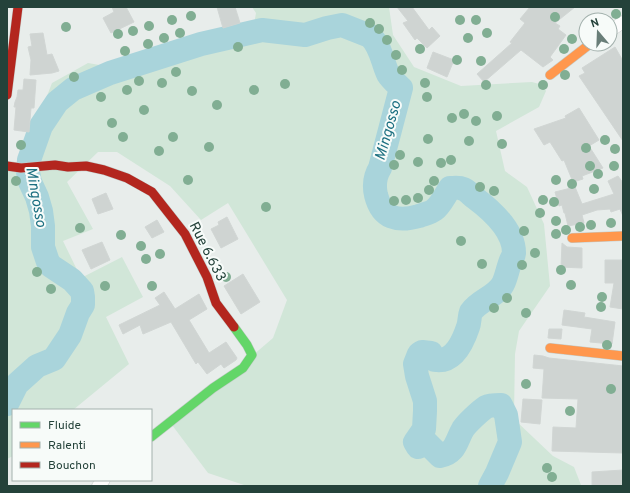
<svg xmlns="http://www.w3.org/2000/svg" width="630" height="493" viewBox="0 0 630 493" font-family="Overpass,sans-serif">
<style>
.green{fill:#d1e6d8}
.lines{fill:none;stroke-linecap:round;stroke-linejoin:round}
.river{stroke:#a9d4db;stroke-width:24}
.building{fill:#cfd4d2;stroke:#d1d6d4}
.street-casing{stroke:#c5cac8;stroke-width:13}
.fast-casing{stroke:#c3cbc8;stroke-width:10}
.slow-casing{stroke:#c3cbc8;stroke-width:10}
.jam-casing{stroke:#c3cbc8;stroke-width:10}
.street{stroke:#fcfcfc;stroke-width:12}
.fast{stroke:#63d668;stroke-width:9}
.slow{stroke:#ff974d;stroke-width:9}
.jam{stroke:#b3261e;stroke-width:9}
.tree{fill:#81ae93}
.labels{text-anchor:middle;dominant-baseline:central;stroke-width:4;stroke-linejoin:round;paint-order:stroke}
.street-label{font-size:14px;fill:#24423a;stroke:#f7fbf9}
.water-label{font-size:15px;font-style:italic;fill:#1c6f80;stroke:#f7fbf9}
</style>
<rect width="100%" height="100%" fill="#e8edeb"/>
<path class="green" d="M 252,7 L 389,7 L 393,35 L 414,67 L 461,86 L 532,82 L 543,85 L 546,91 L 539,107 L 496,131 L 505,171 L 527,187 L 544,224 L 550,286 L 519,331 L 515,354 L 514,414 L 515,420 L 553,456 L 574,467 L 581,485 L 247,486 L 208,473 L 172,425 L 273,338 L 287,300 L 228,203 L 201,220 L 170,186 L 117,152 L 98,152 L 67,182 L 93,229 L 63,241 L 81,278 L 122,257 L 143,297 L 106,317 L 129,364 L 73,410 L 13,410 L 13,456 L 7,459 L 7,165 L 21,163 L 52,83 L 88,63 L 105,66 L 254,24 L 256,13 Z"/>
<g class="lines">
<path class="river" d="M 7,404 L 17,384 L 37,366 L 54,359 L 70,335 L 78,313 L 83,305 L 83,297 L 82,291 L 72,280 L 51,266 L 48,262 L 43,247 L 43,226 L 41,211 L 37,197 L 30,182 L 28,172 L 29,160 L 41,126 L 57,102 L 73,89 L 110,73 L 201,44 L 262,30 L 305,35 L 327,28 L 342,25 L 370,36 C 381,46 382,61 388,74 C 391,79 397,84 401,88 C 394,115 387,141 380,168 C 375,176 374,186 376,195 C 382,219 398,222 419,216 C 424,214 430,213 434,210 C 441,205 445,195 450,188 C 454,188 459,187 463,189 C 467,190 471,195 475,198 C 491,210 514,230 514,253 C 514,256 513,256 512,258 C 508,266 507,276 503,284 C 496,297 479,300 471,312 C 469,317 470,322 468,327 C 463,342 454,363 435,360 L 431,353 L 422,352 L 419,354 L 415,364 L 417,376 L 425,401 L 425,411 L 424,429 L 415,442 L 418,447 L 427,443 L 440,456 C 456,453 456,441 463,429 C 467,423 480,411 486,407 C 490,405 496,405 501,405 L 506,415 L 510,442 L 497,473 L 490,486"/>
</g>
<g class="building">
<path d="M 112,7 L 126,7 L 134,22 L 111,33 L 103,18 L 114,12 Z"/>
<path d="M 217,7 L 235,7 L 240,23 L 223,28 Z"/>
<path d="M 397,7 L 412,7 L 429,30 L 432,27 L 440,36 L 427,48 L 417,38 L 415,40 L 403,23 L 408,21 Z"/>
<path d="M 530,7 L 575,7 L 555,23 L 560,26 L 558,29 L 566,35 L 550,57 L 553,60 L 543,67 L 521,50 L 484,82 L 477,74 L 512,43 L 510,42 L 525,23 L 520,19 Z"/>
<path d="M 43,33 L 47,55 L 52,54 L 59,71 L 52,73 L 30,75 L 31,60 L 28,47 L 32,46 L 30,34 Z"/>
<path d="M 615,47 L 623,61 L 623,141 L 579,76 L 585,73 L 582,68 Z"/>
<path d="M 433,52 L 454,60 L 447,77 L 427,68 Z"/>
<path d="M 24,79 L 36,80 L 34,108 L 31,108 L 29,132 L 14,130 L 16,107 L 14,107 L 15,102 L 17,97 L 18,90 L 23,90 Z"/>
<path d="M 579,108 L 599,140 L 589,146 L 603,168 L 582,176 L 583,179 L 573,182 L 564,160 L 562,161 L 550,142 L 544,145 L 534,129 L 566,118 L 565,116 Z"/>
<path d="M 618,176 L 623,183 L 623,216 L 620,209 L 611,212 L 610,209 L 597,210 L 582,215 L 584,223 L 568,226 L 565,213 L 564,213 L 562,205 L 559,206 L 555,192 L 575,187 L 582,204 L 614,194 L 608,181 Z"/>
<path d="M 106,193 L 113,209 L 98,214 L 92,199 Z"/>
<path d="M 227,217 L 238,239 L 221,248 L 211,229 L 219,225 L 218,222 Z"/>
<path d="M 157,220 L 164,232 L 152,238 L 145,227 Z"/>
<path d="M 102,242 L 110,260 L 91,269 L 82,250 Z"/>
<path d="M 562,243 L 567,247 L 582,248 L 582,268 L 561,267 Z"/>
<path d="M 605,260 L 623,260 L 623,309 L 610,307 L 614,283 L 605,283 Z"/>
<path d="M 243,274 L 260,302 L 241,314 L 224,286 Z"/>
<path d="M 164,292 L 175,309 L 199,294 L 207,309 L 189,320 L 209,353 L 226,342 L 237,358 L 236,360 L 224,368 L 221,364 L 207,374 L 198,362 L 196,364 L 171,322 L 143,334 L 140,325 L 123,334 L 119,325 L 160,305 L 155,298 Z"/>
<path d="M 564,310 L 585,313 L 584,317 L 615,322 L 612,344 L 590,342 L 592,329 L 562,325 Z"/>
<path d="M 549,329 L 562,329 L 561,339 L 548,338 Z"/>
<path d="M 534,355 L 543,356 L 549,358 L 623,366 L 623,453 L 552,451 L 553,427 L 576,428 L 578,399 L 542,398 L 544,369 L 533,368 Z"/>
<path d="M 523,399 L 542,400 L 540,424 L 521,422 Z"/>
<path d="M 623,470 L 623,486 L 592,486 L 592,472 Z"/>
</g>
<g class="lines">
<defs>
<g id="street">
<path d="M 610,31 L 623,22"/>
<path d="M 98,486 L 104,480"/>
</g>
<path id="fast" d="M 151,437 L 213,388 L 243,368 L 252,355 L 247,345 L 234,327"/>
<g id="slow">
<path d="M 550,75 L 590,44"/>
<path d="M 572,238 L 623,236"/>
<path d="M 550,348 L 623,356"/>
</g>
<g id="jam">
<path d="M 7,95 L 18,7"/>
<path d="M 7,166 L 21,168 L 55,165 L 68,167 L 86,166 L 104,170 L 127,178 L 152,192 L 185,234 L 207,277 L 216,303 L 234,327"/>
</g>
</defs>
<use href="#street" class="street-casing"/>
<use href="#fast" class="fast-casing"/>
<use href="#slow" class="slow-casing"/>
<use href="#jam" class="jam-casing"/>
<use href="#street" class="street"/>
<use href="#fast" class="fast"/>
<use href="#slow" class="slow"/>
<use href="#jam" class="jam"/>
</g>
<g class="tree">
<circle cx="616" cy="14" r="5"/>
<circle cx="191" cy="16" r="5"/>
<circle cx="555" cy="17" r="5"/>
<circle cx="172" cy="20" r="5"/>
<circle cx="460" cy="20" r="5"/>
<circle cx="476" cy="20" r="5"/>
<circle cx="370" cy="23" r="5"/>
<circle cx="149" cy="26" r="5"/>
<circle cx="66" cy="27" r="5"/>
<circle cx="379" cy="29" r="5"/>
<circle cx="133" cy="31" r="5"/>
<circle cx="180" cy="33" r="5"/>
<circle cx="487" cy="33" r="5"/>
<circle cx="118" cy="34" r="5"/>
<circle cx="164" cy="38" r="5"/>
<circle cx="468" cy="38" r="5"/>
<circle cx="572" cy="39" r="5"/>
<circle cx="387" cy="40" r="5"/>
<circle cx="148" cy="44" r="5"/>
<circle cx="238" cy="47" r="5"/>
<circle cx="420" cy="49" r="5"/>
<circle cx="564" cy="49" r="5"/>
<circle cx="125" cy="51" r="5"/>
<circle cx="396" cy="55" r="5"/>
<circle cx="457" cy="60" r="5"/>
<circle cx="481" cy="61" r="5"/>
<circle cx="402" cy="70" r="5"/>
<circle cx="176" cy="72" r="5"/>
<circle cx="565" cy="75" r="5"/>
<circle cx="74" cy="77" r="5"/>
<circle cx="139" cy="81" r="5"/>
<circle cx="162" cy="83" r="5"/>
<circle cx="425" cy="83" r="5"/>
<circle cx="285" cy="84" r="5"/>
<circle cx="486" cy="85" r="5"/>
<circle cx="543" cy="85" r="5"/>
<circle cx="127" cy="90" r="5"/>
<circle cx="254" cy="90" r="5"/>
<circle cx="192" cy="91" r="5"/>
<circle cx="101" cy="97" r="5"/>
<circle cx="427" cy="97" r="5"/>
<circle cx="217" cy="105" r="5"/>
<circle cx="144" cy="110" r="5"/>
<circle cx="464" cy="114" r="5"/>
<circle cx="497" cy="116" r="5"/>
<circle cx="452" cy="118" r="5"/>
<circle cx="476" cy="121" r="5"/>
<circle cx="112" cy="123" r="5"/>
<circle cx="123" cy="137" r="5"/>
<circle cx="173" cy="137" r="5"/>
<circle cx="428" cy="139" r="5"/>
<circle cx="605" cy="140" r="5"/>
<circle cx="469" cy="141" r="5"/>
<circle cx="502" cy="144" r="5"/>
<circle cx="21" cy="145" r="5"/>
<circle cx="209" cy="147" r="5"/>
<circle cx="586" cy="148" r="5"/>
<circle cx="615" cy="149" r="5"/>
<circle cx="159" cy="151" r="5"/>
<circle cx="400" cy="155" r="5"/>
<circle cx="451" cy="160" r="5"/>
<circle cx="418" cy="162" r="5"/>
<circle cx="441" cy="163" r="5"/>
<circle cx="394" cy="165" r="5"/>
<circle cx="590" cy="166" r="5"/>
<circle cx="614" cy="166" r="5"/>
<circle cx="598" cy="174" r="5"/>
<circle cx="188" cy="180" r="5"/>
<circle cx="556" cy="180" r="5"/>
<circle cx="16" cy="181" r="5"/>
<circle cx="434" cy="181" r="5"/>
<circle cx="572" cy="184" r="5"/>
<circle cx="480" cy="187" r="5"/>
<circle cx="594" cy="189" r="5"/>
<circle cx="429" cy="190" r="5"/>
<circle cx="494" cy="191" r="5"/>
<circle cx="418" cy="198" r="5"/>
<circle cx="406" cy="200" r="5"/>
<circle cx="543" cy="200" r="5"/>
<circle cx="394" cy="201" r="5"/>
<circle cx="554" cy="202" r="5"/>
<circle cx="266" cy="207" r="5"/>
<circle cx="540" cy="213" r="5"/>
<circle cx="556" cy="221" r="5"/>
<circle cx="611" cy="223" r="5"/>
<circle cx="591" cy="225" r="5"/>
<circle cx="580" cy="227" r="5"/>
<circle cx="80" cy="228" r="5"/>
<circle cx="566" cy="230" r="5"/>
<circle cx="524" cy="231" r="5"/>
<circle cx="556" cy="234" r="5"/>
<circle cx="121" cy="235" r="5"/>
<circle cx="461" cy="241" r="5"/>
<circle cx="141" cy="246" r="5"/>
<circle cx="535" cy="253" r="5"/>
<circle cx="160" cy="254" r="5"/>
<circle cx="146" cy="259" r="5"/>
<circle cx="482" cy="264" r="5"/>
<circle cx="522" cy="265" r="5"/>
<circle cx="561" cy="270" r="5"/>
<circle cx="37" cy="272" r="5"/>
<circle cx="226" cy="277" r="5"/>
<circle cx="571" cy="285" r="5"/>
<circle cx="105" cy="286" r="5"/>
<circle cx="152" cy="286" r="5"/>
<circle cx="51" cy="289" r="5"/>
<circle cx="602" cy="297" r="5"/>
<circle cx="507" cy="298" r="5"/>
<circle cx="601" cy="307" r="5"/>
<circle cx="494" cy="308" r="5"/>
<circle cx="526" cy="313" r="5"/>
<circle cx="607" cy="345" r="5"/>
<circle cx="526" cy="384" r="5"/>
<circle cx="611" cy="389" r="5"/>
<circle cx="570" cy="411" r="5"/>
<circle cx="547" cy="468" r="5"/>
<circle cx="552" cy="477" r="5"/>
</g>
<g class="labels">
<g class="street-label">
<text transform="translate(207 252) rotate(63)">Rue 6.633</text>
</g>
<g class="water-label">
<text transform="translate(389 131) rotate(-74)">Mingosso</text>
<text transform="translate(35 197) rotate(80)">Mingosso</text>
</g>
</g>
<rect width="630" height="493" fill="none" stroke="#24423a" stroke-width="16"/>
<rect x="12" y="409" width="140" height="72" fill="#f7fbf9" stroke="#a3b1ad"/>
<rect x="20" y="422" width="20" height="6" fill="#63d668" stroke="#a3b1ad"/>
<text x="48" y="429" font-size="12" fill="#24423a">Fluide</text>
<rect x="20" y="442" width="20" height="6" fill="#ff974d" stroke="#a3b1ad"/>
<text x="48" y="449" font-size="12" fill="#24423a">Ralenti</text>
<rect x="20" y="462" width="20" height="6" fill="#b3261e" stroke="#a3b1ad"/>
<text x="48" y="469" font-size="12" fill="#24423a">Bouchon</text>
<g transform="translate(598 32) rotate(341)"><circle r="19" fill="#f7fbf9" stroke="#a3b1ad"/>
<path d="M0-3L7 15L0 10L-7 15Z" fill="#697e78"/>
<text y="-6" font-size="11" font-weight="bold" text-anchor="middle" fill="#24423a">N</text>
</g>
</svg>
